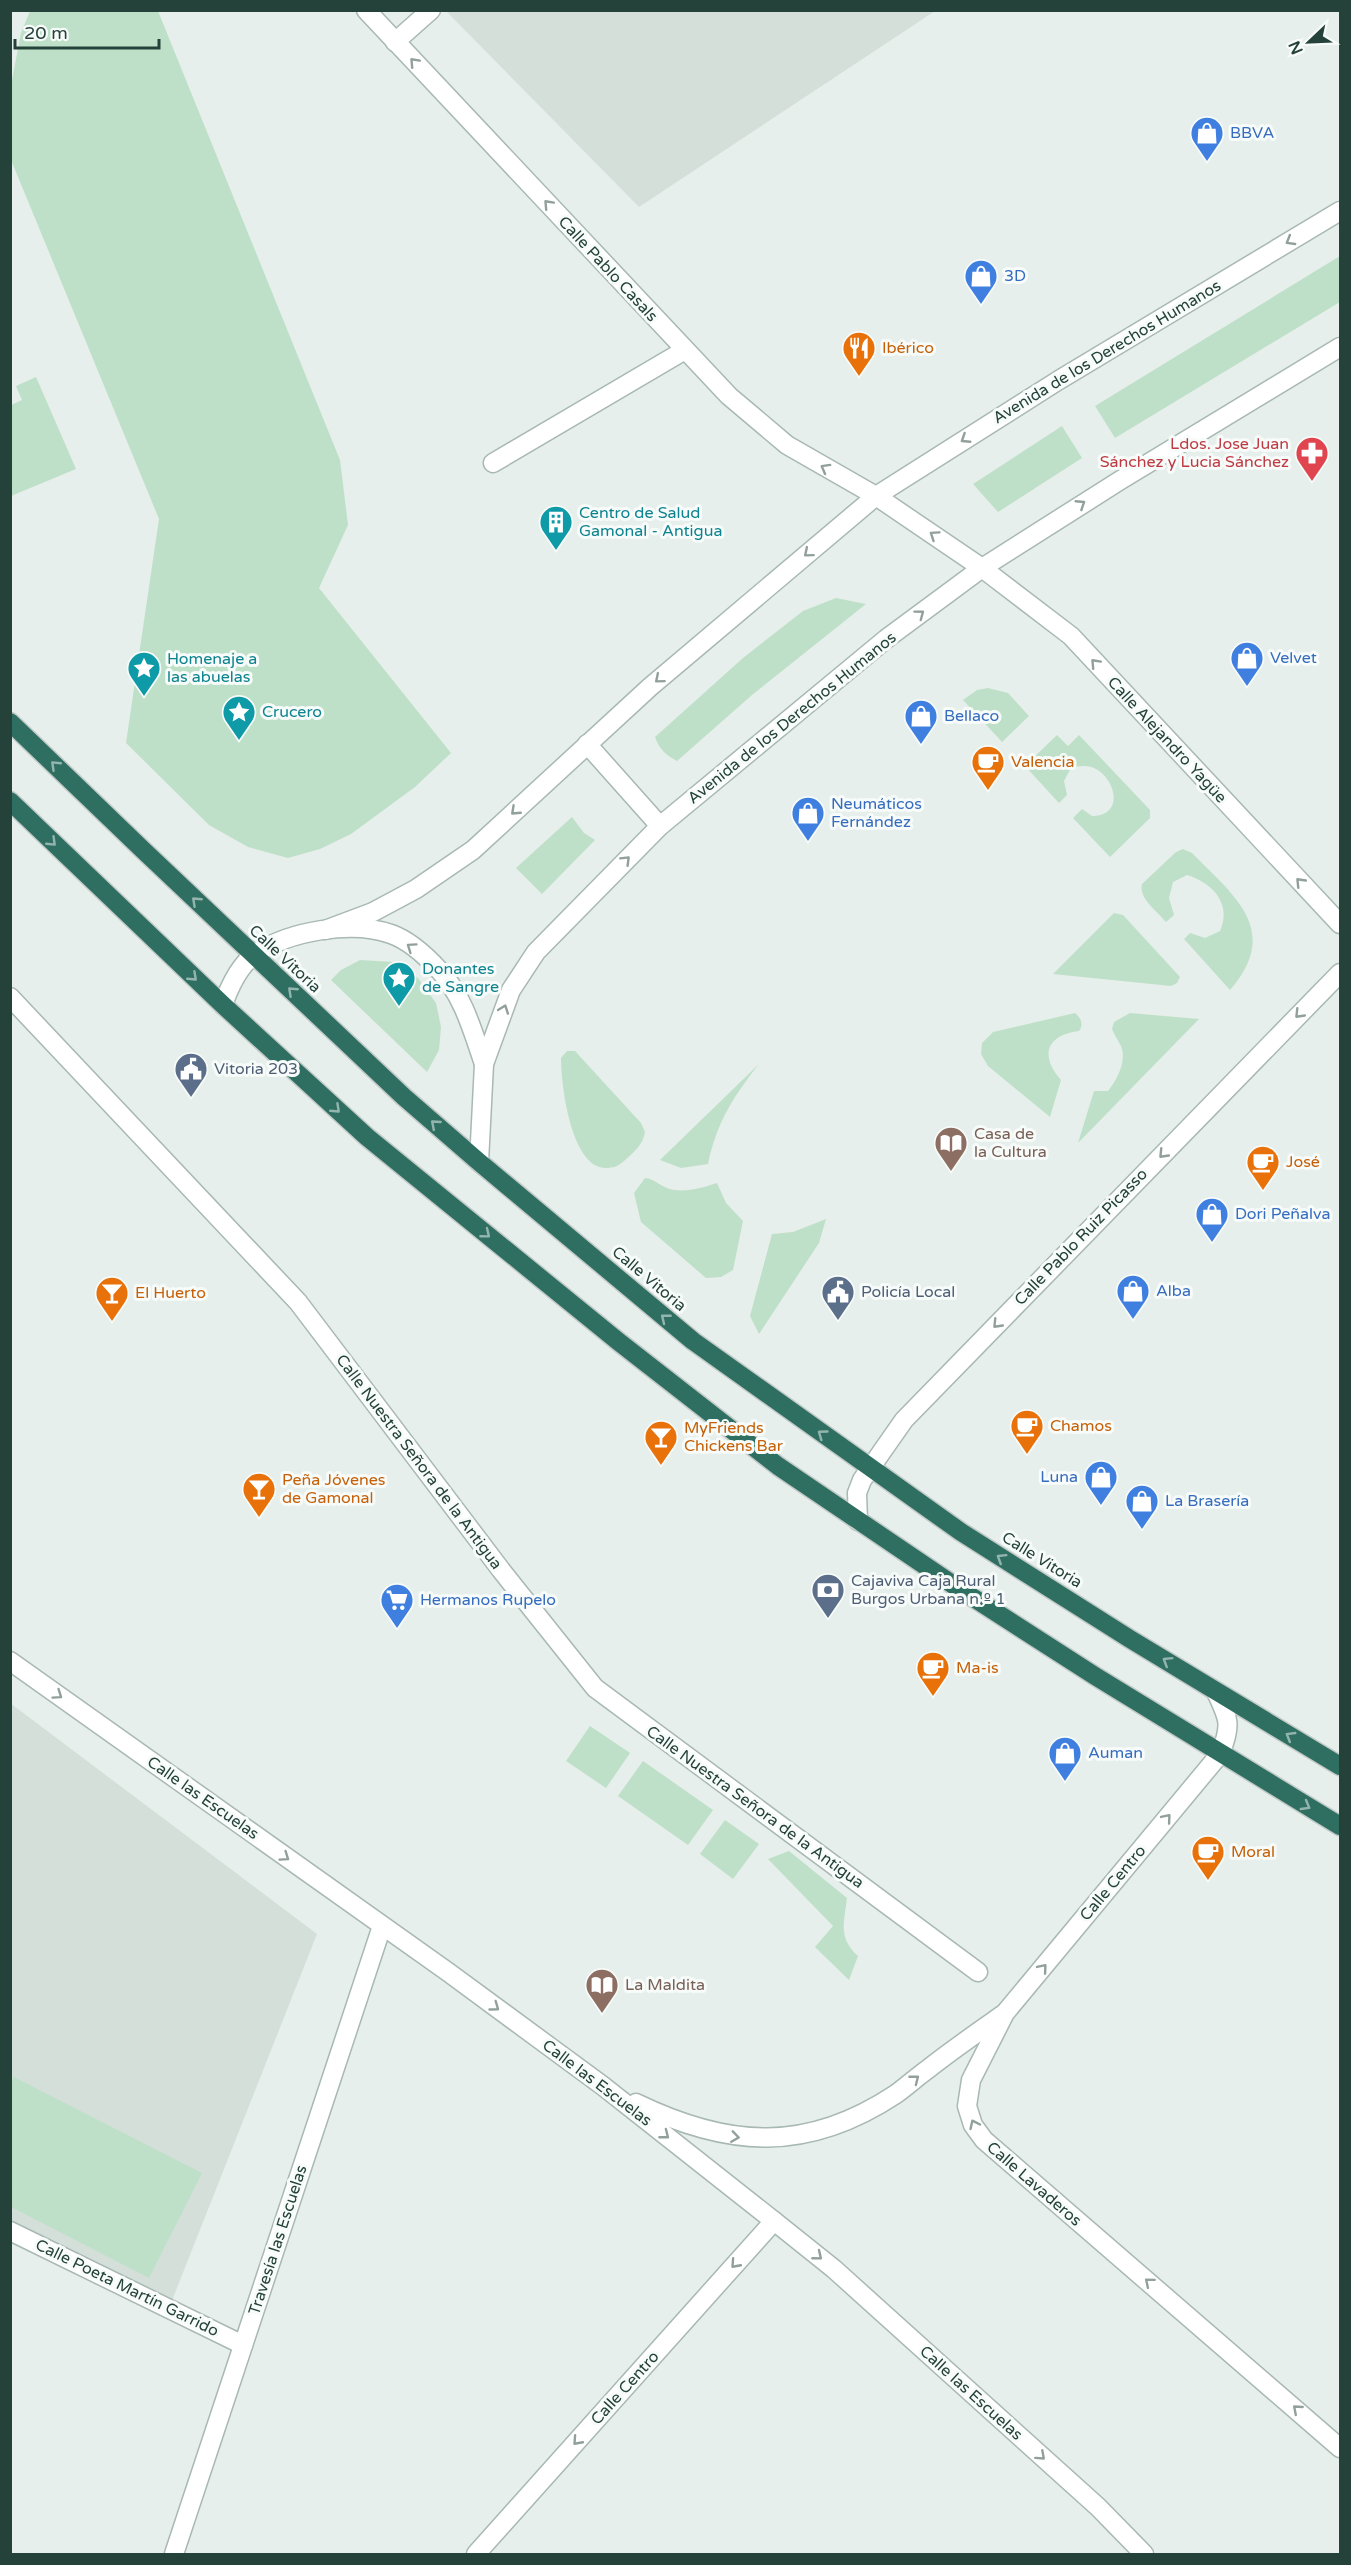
<svg xmlns="http://www.w3.org/2000/svg" width="1351" height="2565" viewBox="0 0 1351 2565" font-family="'Varela Round',sans-serif">
<style>
.built{fill:#d4dfda}
.green{fill:#bfe0c8}
.lines{fill:none;stroke-linecap:round;stroke-linejoin:round}
.minor-casing{stroke:#a8b8b2;stroke-width:21}
.highway-casing{stroke:#c2cac8;stroke-width:21}
.minor{stroke:#fff;stroke-width:18}
.highway{stroke:#2f6f62;stroke-width:18}
.oneway{stroke:#92a09c}
.oneway2{stroke:#93b5ae}
.labels{text-anchor:middle;dominant-baseline:central;stroke-width:6;stroke-linejoin:round;paint-order:stroke}
.shop-label{font-size:16px;fill:#366cbe;stroke:#f7fbf9;text-anchor:start}
.street-label{font-size:16px;fill:#24423a;stroke:#f7fbf9}
.food-label{font-size:16px;fill:#c56008;stroke:#f7fbf9;text-anchor:start}
.health-label{font-size:16px;fill:#be3a42;stroke:#f7fbf9;text-anchor:end}
.culture-label{font-size:16px;fill:#0d838f;stroke:#f7fbf9;text-anchor:start}
.service-label{font-size:16px;fill:#4e5e75;stroke:#f7fbf9;text-anchor:start}
.education-label{font-size:16px;fill:#785e54;stroke:#f7fbf9;text-anchor:start}
</style>
<rect width="100%" height="100%" fill="#e6efeb"/>
<g class="built">
<path d="M 446,11 L 935,11 L 639,207 Z"/>
<path d="M 10,1703 L 317,1934 L 171,2303 L 11,2222 Z"/>
</g>
<g class="green">
<path d="M 30,11 L 158,11 L 340,460 L 348,525 L 319,588 L 451,753 L 415,787 L 351,834 L 320,849 L 288,858 L 248,847 L 209,825 L 126,743 L 159,519 L 11,160 L 11,85 L 21,33 Z"/>
<path d="M 1340,256 L 1340,302 L 1115,438 L 1095,406 Z"/>
<path d="M 36,377 L 76,469 L 11,496 L 11,405 L 22,400 L 16,386 Z"/>
<path d="M 1062,426 L 1082,458 L 998,512 L 973,484 Z"/>
<path d="M 836,598 L 866,604 L 752,695 L 677,761 C 666,755 659,749 655,737 L 743,658 L 803,611 Z"/>
<path d="M 988,688 L 1008,693 L 1029,716 L 1002,742 L 963,700 L 977,690 Z"/>
<path d="M 1057,735 L 1068,746 L 1079,735 L 1150,810 L 1150,818 L 1110,857 L 1073,818 L 1082,809 L 1092,816 C 1125,816 1116,778 1094,768 C 1087,765 1078,766 1071,768 L 1064,781 L 1067,795 L 1059,803 L 1025,766 Z"/>
<path d="M 572,817 L 584,833 L 595,840 L 542,894 L 516,868 Z"/>
<path d="M 1183,849 L 1192,853 C 1234,896 1282,930 1230,990 L 1184,939 L 1190,933 L 1205,938 L 1220,931 C 1232,904 1213,883 1187,875 L 1173,882 L 1169,898 L 1174,915 L 1166,922 C 1158,912 1138,898 1142,884 L 1176,852 Z"/>
<path d="M 1114,913 L 1123,915 L 1180,977 L 1177,983 L 1171,986 L 1053,974 Z"/>
<path d="M 360,960 L 394,962 L 418,978 L 436,1003 L 441,1027 L 439,1050 L 427,1072 L 331,980 L 341,970 Z"/>
<path d="M 1075,1013 C 1081,1018 1084,1024 1079,1031 C 1047,1035 1039,1055 1061,1080 L 1050,1117 L 988,1066 L 981,1054 L 982,1043 L 993,1032 Z"/>
<path d="M 1130,1013 L 1199,1019 L 1078,1143 L 1094,1091 L 1108,1091 C 1117,1080 1127,1061 1121,1046 C 1118,1040 1114,1035 1112,1029 L 1114,1022 Z"/>
<path d="M 567,1051 L 575,1051 L 641,1123 L 645,1132 C 643,1145 634,1152 624,1161 C 618,1166 616,1167 608,1168 C 571,1171 561,1084 561,1058 Z"/>
<path d="M 759,1064 C 733,1097 717,1122 708,1164 L 681,1168 L 660,1160 Z"/>
<path d="M 645,1178 C 654,1179 659,1185 667,1188 C 683,1194 701,1188 717,1183 L 726,1203 L 743,1221 L 733,1270 L 721,1277 L 706,1278 L 641,1222 L 634,1193 Z"/>
<path d="M 826,1219 L 819,1243 L 759,1334 L 750,1316 L 772,1234 L 793,1232 Z"/>
<path d="M 590,1726 L 630,1753 L 606,1788 L 566,1761 Z"/>
<path d="M 643,1761 L 713,1810 L 688,1845 L 618,1796 Z"/>
<path d="M 725,1820 L 759,1844 L 733,1879 L 700,1854 Z"/>
<path d="M 789,1851 L 847,1898 C 844,1923 838,1938 858,1956 L 849,1980 L 815,1947 L 833,1926 L 768,1859 Z"/>
<path d="M 14,2077 L 202,2173 L 149,2278 L 11,2207 L 10,2083 Z"/>
</g>
<g class="lines">
<defs>
<g id="minor">
<path d="M 366,10 L 729,396 L 787,445 L 876,496 L 982,568 L 1071,636 L 1340,924"/>
<path d="M 395,42 L 431,10"/>
<path d="M 493,463 L 685,350"/>
<path d="M 587,744 L 660,826"/>
<path d="M 325,930 L 373,912 L 416,889 L 473,850 L 650,687 L 876,496 L 1059,380 L 1340,211"/>
<path d="M 10,997 L 298,1302 L 501,1570 L 595,1688 L 978,1972"/>
<path d="M 223,1005 C 229,988 239,966 254,955 C 288,931 352,920 391,934 C 408,940 427,957 439,970 C 463,995 473,1032 484,1064"/>
<path d="M 479,1162 L 484,1064 L 511,990 L 536,952 L 660,826 L 886,639 L 982,568 L 1119,481 L 1340,347"/>
<path d="M 858,1521 L 857,1493 L 862,1480 L 904,1420 L 1340,973"/>
<path d="M 10,1661 L 448,1972 L 603,2086 L 774,2221 L 834,2269 L 1098,2507 L 1144,2554"/>
<path d="M 1216,1692 C 1229,1719 1232,1725 1220,1754 L 1005,2013 L 971,2080 L 967,2106 L 973,2125 L 984,2140 L 1340,2448"/>
<path d="M 636,2103 C 729,2148 807,2153 896,2094 C 907,2086 917,2077 928,2069 C 952,2050 977,2033 1002,2015"/>
<path d="M 10,2231 L 243,2345"/>
<path d="M 174,2554 L 382,1926"/>
<path d="M 476,2554 L 774,2221"/>
</g>
<g id="highway">
<path d="M 10,722 L 143,850 L 404,1097 L 479,1162 L 693,1341 L 961,1532 L 1130,1639 L 1340,1766"/>
<path d="M 10,801 L 223,1005 L 367,1137 L 619,1342 L 778,1466 L 955,1586 L 1095,1676 L 1340,1826"/>
</g>
</defs>
<use href="#minor" class="minor-casing"/>
<use href="#highway" class="highway-casing"/>
<use href="#minor" class="minor"/>
<use href="#highway" class="highway"/>
</g>
<defs><path id="oneway-chevron" d="M-2-3.5L2.5 0L-2 3.5" fill="none" stroke-width="1.6" stroke-linecap="round" stroke-linejoin="round" transform="scale(1.5)"/></defs>
<g class="oneway">
<use href="#oneway-chevron" transform="translate(414 62) rotate(-133)"/>
<use href="#oneway-chevron" transform="translate(548 204) rotate(-133)"/>
<use href="#oneway-chevron" transform="translate(1290 241) rotate(149)"/>
<use href="#oneway-chevron" transform="translate(965 439) rotate(147)"/>
<use href="#oneway-chevron" transform="translate(825 468) rotate(-151)"/>
<use href="#oneway-chevron" transform="translate(1081 504) rotate(-33)"/>
<use href="#oneway-chevron" transform="translate(934 535) rotate(-146)"/>
<use href="#oneway-chevron" transform="translate(808 553) rotate(140)"/>
<use href="#oneway-chevron" transform="translate(920 614) rotate(-37)"/>
<use href="#oneway-chevron" transform="translate(1095 663) rotate(-133)"/>
<use href="#oneway-chevron" transform="translate(659 679) rotate(140)"/>
<use href="#oneway-chevron" transform="translate(515 811) rotate(137)"/>
<use href="#oneway-chevron" transform="translate(626 860) rotate(-45)"/>
<use href="#oneway-chevron" transform="translate(1300 882) rotate(-134)"/>
<use href="#oneway-chevron" transform="translate(411 947) rotate(-145)"/>
<use href="#oneway-chevron" transform="translate(504 1009) rotate(-70)"/>
<use href="#oneway-chevron" transform="translate(1299 1014) rotate(134)"/>
<use href="#oneway-chevron" transform="translate(1163 1154) rotate(134)"/>
<use href="#oneway-chevron" transform="translate(997 1324) rotate(134)"/>
<use href="#oneway-chevron" transform="translate(58 1695) rotate(35)"/>
<use href="#oneway-chevron" transform="translate(1167 1818) rotate(-50)"/>
<use href="#oneway-chevron" transform="translate(285 1857) rotate(35)"/>
<use href="#oneway-chevron" transform="translate(1043 1968) rotate(-50)"/>
<use href="#oneway-chevron" transform="translate(495 2007) rotate(36)"/>
<use href="#oneway-chevron" transform="translate(915 2079) rotate(-38)"/>
<use href="#oneway-chevron" transform="translate(974 2124) rotate(-115)"/>
<use href="#oneway-chevron" transform="translate(665 2135) rotate(38)"/>
<use href="#oneway-chevron" transform="translate(735 2137) rotate(8)"/>
<use href="#oneway-chevron" transform="translate(818 2256) rotate(39)"/>
<use href="#oneway-chevron" transform="translate(735 2264) rotate(132)"/>
<use href="#oneway-chevron" transform="translate(1149 2282) rotate(-140)"/>
<use href="#oneway-chevron" transform="translate(1297 2409) rotate(-139)"/>
<use href="#oneway-chevron" transform="translate(577 2441) rotate(132)"/>
<use href="#oneway-chevron" transform="translate(1041 2456) rotate(42)"/>
</g>
<g class="oneway2">
<use href="#oneway-chevron" transform="translate(55 765) rotate(-136)"/>
<use href="#oneway-chevron" transform="translate(52 842) rotate(44)"/>
<use href="#oneway-chevron" transform="translate(196 901) rotate(-137)"/>
<use href="#oneway-chevron" transform="translate(193 977) rotate(43)"/>
<use href="#oneway-chevron" transform="translate(292 991) rotate(-137)"/>
<use href="#oneway-chevron" transform="translate(336 1109) rotate(43)"/>
<use href="#oneway-chevron" transform="translate(435 1124) rotate(-139)"/>
<use href="#oneway-chevron" transform="translate(486 1234) rotate(39)"/>
<use href="#oneway-chevron" transform="translate(665 1318) rotate(-141)"/>
<use href="#oneway-chevron" transform="translate(822 1434) rotate(-144)"/>
<use href="#oneway-chevron" transform="translate(1001 1558) rotate(-148)"/>
<use href="#oneway-chevron" transform="translate(1167 1661) rotate(-148)"/>
<use href="#oneway-chevron" transform="translate(1290 1736) rotate(-149)"/>
<use href="#oneway-chevron" transform="translate(1306 1806) rotate(30)"/>
</g>
<defs>
<symbol id="shop-pin" viewBox="-11 -11 22 30"><path d="M0 17L-7.5 6A9.5 9.5 0 1 1 7.5 6Z" fill="#3f7fe0" stroke="#f7fbf9"/><path d="M-5-2.5h2.3a2.7 3.5 0 0 1 5.4 0H5L5.5 6h-11ZM-1.5-2.5h3a1.5 2.3 0 0 0-3 0Z" fill="#fff"/></symbol>
<symbol id="restaurant-pin" viewBox="-11 -11 22 30"><path d="M0 17L-7.5 6A9.5 9.5 0 1 1 7.5 6Z" fill="#e8710a" stroke="#f7fbf9"/><path d="M-5-6h1v4h1v-4h1v4h1v-4h1v5L-1.5 .5V6h-2V.5L-5-1ZM5-6V6H3V1.5H1.5Q1.5-4 5-6Z" fill="#fff"/></symbol>
<symbol id="pharmacy-pin" viewBox="-11 -11 22 30"><path d="M0 17L-7.5 6A9.5 9.5 0 1 1 7.5 6Z" fill="#e0444e" stroke="#f7fbf9"/><path d="M-2-6h4v4h4v4h-4v4h-4v-4h-4v-4h4Z" fill="#fff"/></symbol>
<symbol id="building-pin" viewBox="-11 -11 22 30"><path d="M0 17L-7.5 6A9.5 9.5 0 1 1 7.5 6Z" fill="#0f9aa8" stroke="#f7fbf9"/><path d="M-4-6H4V6H1V3H-1V6H-4ZM-2.5-4.3h1.7v1.8h-1.7ZM.8-4.3h1.7v1.8H.8ZM-2.5-1h1.7V.8h-1.7ZM.8-1h1.7V.8H.8Z" fill="#fff"/></symbol>
<symbol id="sight-pin" viewBox="-11 -11 22 30"><path d="M0 17L-7.5 6A9.5 9.5 0 1 1 7.5 6Z" fill="#0f9aa8" stroke="#f7fbf9"/><path d="M0-6L1.8-2.2L6-1.7L2.9 1.2L3.7 5.4L0 3.3L-3.7 5.4L-2.9 1.2L-6-1.7L-1.8-2.2Z" fill="#fff"/></symbol>
<symbol id="cafe-pin" viewBox="-11 -11 22 30"><path d="M0 17L-7.5 6A9.5 9.5 0 1 1 7.5 6Z" fill="#e8710a" stroke="#f7fbf9"/><path d="M-5.5-4.5H6V0H3Q3 3.5 0 3.5H-2.5Q-5.5 3.5-5.5 0ZM3-3.2v2h1.7v-2ZM-6 4.5H4V6H-6Z" fill="#fff"/></symbol>
<symbol id="civic-pin" viewBox="-11 -11 22 30"><path d="M0 17L-7.5 6A9.5 9.5 0 1 1 7.5 6Z" fill="#5c6f8a" stroke="#f7fbf9"/><path d="M-.6-6.5H3V-4.5H.6V-3L4-1V1h2V6H-6V1h2V-1L-.6-3ZM-1.2 2.5V6h2.4V2.5Z" fill="#fff"/></symbol>
<symbol id="library-pin" viewBox="-11 -11 22 30"><path d="M0 17L-7.5 6A9.5 9.5 0 1 1 7.5 6Z" fill="#8d6e63" stroke="#f7fbf9"/><path d="M-6-4Q-3-5.5-.7-3.5V5Q-3 3-6 4ZM6-4Q3-5.5 .7-3.5V5Q3 3 6 4Z" fill="#fff"/></symbol>
<symbol id="bar-pin" viewBox="-11 -11 22 30"><path d="M0 17L-7.5 6A9.5 9.5 0 1 1 7.5 6Z" fill="#e8710a" stroke="#f7fbf9"/><path d="M-6-5H6L.8 .8V4.5H3.5V6h-7V4.5H-.8V.8Z" fill="#fff"/></symbol>
<symbol id="bank-pin" viewBox="-11 -11 22 30"><path d="M0 17L-7.5 6A9.5 9.5 0 1 1 7.5 6Z" fill="#5c6f8a" stroke="#f7fbf9"/><path d="M-6-4H6V4H-6ZM0-2.3a2.3 2.3 0 1 0 0 4.6a2.3 2.3 0 1 0 0-4.6Z" fill="#fff"/></symbol>
<symbol id="supermarket-pin" viewBox="-11 -11 22 30"><path d="M0 17L-7.5 6A9.5 9.5 0 1 1 7.5 6Z" fill="#3f7fe0" stroke="#f7fbf9"/><path d="M-6-5.5h2.5l.6 2H6L4.5 2H-2.5L-4.4-4H-6ZM-1.5 3.2a1.3 1.3 0 1 0 .1 0ZM3 3.2a1.3 1.3 0 1 0 .1 0Z" fill="#fff"/></symbol>
</defs>
<g fill-rule="evenodd">
<use href="#shop-pin" x="1188" y="114" width="38" height="52"/>
<use href="#shop-pin" x="962" y="257" width="38" height="52"/>
<use href="#restaurant-pin" x="840" y="329" width="38" height="52"/>
<use href="#pharmacy-pin" x="1293" y="434" width="38" height="52"/>
<use href="#building-pin" x="537" y="503" width="38" height="52"/>
<use href="#shop-pin" x="1228" y="639" width="38" height="52"/>
<use href="#sight-pin" x="125" y="649" width="38" height="52"/>
<use href="#sight-pin" x="220" y="693" width="38" height="52"/>
<use href="#shop-pin" x="902" y="697" width="38" height="52"/>
<use href="#cafe-pin" x="969" y="743" width="38" height="52"/>
<use href="#shop-pin" x="789" y="794" width="38" height="52"/>
<use href="#sight-pin" x="380" y="959" width="38" height="52"/>
<use href="#civic-pin" x="172" y="1050" width="38" height="52"/>
<use href="#library-pin" x="932" y="1124" width="38" height="52"/>
<use href="#cafe-pin" x="1244" y="1143" width="38" height="52"/>
<use href="#shop-pin" x="1193" y="1195" width="38" height="52"/>
<use href="#shop-pin" x="1114" y="1272" width="38" height="52"/>
<use href="#civic-pin" x="819" y="1273" width="38" height="52"/>
<use href="#bar-pin" x="93" y="1274" width="38" height="52"/>
<use href="#cafe-pin" x="1008" y="1407" width="38" height="52"/>
<use href="#bar-pin" x="642" y="1418" width="38" height="52"/>
<use href="#shop-pin" x="1082" y="1458" width="38" height="52"/>
<use href="#bar-pin" x="240" y="1470" width="38" height="52"/>
<use href="#shop-pin" x="1123" y="1482" width="38" height="52"/>
<use href="#bank-pin" x="809" y="1571" width="38" height="52"/>
<use href="#supermarket-pin" x="378" y="1581" width="38" height="52"/>
<use href="#cafe-pin" x="914" y="1649" width="38" height="52"/>
<use href="#shop-pin" x="1046" y="1734" width="38" height="52"/>
<use href="#cafe-pin" x="1189" y="1833" width="38" height="52"/>
<use href="#library-pin" x="583" y="1966" width="38" height="52"/>
</g>
<g class="labels">
<g class="shop-label">
<text x="1230" y="133">BBVA</text>
<text x="1004" y="276">3D</text>
<text x="1270" y="658">Velvet</text>
<text x="944" y="716">Bellaco</text>
<text x="831" y="804">Neumáticos<tspan x="831" dy="18">Fernández</tspan></text>
<text x="1235" y="1214">Dori Peñalva</text>
<text x="1156" y="1291">Alba</text>
<text x="1078" y="1477" text-anchor="end">Luna</text>
<text x="1165" y="1501">La Brasería</text>
<text x="420" y="1600">Hermanos Rupelo</text>
<text x="1088" y="1753">Auman</text>
</g>
<g class="street-label">
<text transform="translate(608 269) rotate(47)">Calle Pablo Casals</text>
<text transform="translate(1107 352) rotate(-31)">Avenida de los Derechos Humanos</text>
<text transform="translate(792 718) rotate(-39)">Avenida de los Derechos Humanos</text>
<text transform="translate(1167 740) rotate(47)">Calle Alejandro Yagüe</text>
<text transform="translate(285 959) rotate(43)">Calle Vitoria</text>
<text transform="translate(1081 1237) rotate(-46)">Calle Pablo Ruiz Picasso</text>
<text transform="translate(649 1279) rotate(40)">Calle Vitoria</text>
<text transform="translate(419 1462) rotate(53)">Calle Nuestra Señora de la Antigua</text>
<text transform="translate(1042 1560) rotate(32)">Calle Vitoria</text>
<text transform="translate(203 1798) rotate(35)">Calle las Escuelas</text>
<text transform="translate(755 1807) rotate(36)">Calle Nuestra Señora de la Antigua</text>
<text transform="translate(1113 1883) rotate(-50)">Calle Centro</text>
<text transform="translate(597 2083) rotate(37)">Calle las Escuelas</text>
<text transform="translate(1034 2184) rotate(41)">Calle Lavaderos</text>
<text transform="translate(278 2240) rotate(-72)">Travesía las Escuelas</text>
<text transform="translate(127 2288) rotate(26)">Calle Poeta Martín Garrido</text>
<text transform="translate(625 2388) rotate(-48)">Calle Centro</text>
<text transform="translate(971 2393) rotate(42)">Calle las Escuelas</text>
</g>
<g class="food-label">
<text x="882" y="348">Ibérico</text>
<text x="1011" y="762">Valencia</text>
<text x="1286" y="1162">José</text>
<text x="135" y="1293">El Huerto</text>
<text x="1050" y="1426">Chamos</text>
<text x="684" y="1428">MyFriends<tspan x="684" dy="18">Chickens Bar</tspan></text>
<text x="282" y="1480">Peña Jóvenes<tspan x="282" dy="18">de Gamonal</tspan></text>
<text x="956" y="1668">Ma-is</text>
<text x="1231" y="1852">Moral</text>
</g>
<g class="health-label">
<text x="1289" y="444">Ldos. Jose Juan<tspan x="1289" dy="18">Sánchez y Lucia Sánchez</tspan></text>
</g>
<g class="culture-label">
<text x="579" y="513">Centro de Salud<tspan x="579" dy="18">Gamonal - Antigua</tspan></text>
<text x="167" y="659">Homenaje a<tspan x="167" dy="18">las abuelas</tspan></text>
<text x="262" y="712">Crucero</text>
<text x="422" y="969">Donantes<tspan x="422" dy="18">de Sangre</tspan></text>
</g>
<g class="service-label">
<text x="214" y="1069">Vitoria 203</text>
<text x="861" y="1292">Policía Local</text>
<text x="851" y="1581">Cajaviva Caja Rural<tspan x="851" dy="18">Burgos Urbana n.º 1</tspan></text>
</g>
<g class="education-label">
<text x="974" y="1134">Casa de<tspan x="974" dy="18">la Cultura</tspan></text>
<text x="625" y="1985">La Maldita</text>
</g>
</g>
<rect width="1351" height="2565" fill="none" stroke="#24423a" stroke-width="24"/>
<g transform="translate(1309 42) rotate(247)" stroke="#f7fbf9" stroke-width="4.5" paint-order="stroke">
<path d="M0-4.5L10 22L0 15L-10 22Z" fill="#24423a"/>
<text y="-9" font-size="16" font-weight="bold" text-anchor="middle" fill="#24423a">N</text>
</g>
<path d="M15 39v9h144v-9" fill="none" stroke="#24423a" stroke-width="3"/>
<text x="24" y="39" font-size="18" fill="#24423a" stroke="#f7fbf9" stroke-width="4.5" paint-order="stroke">20 m</text>
</svg>
